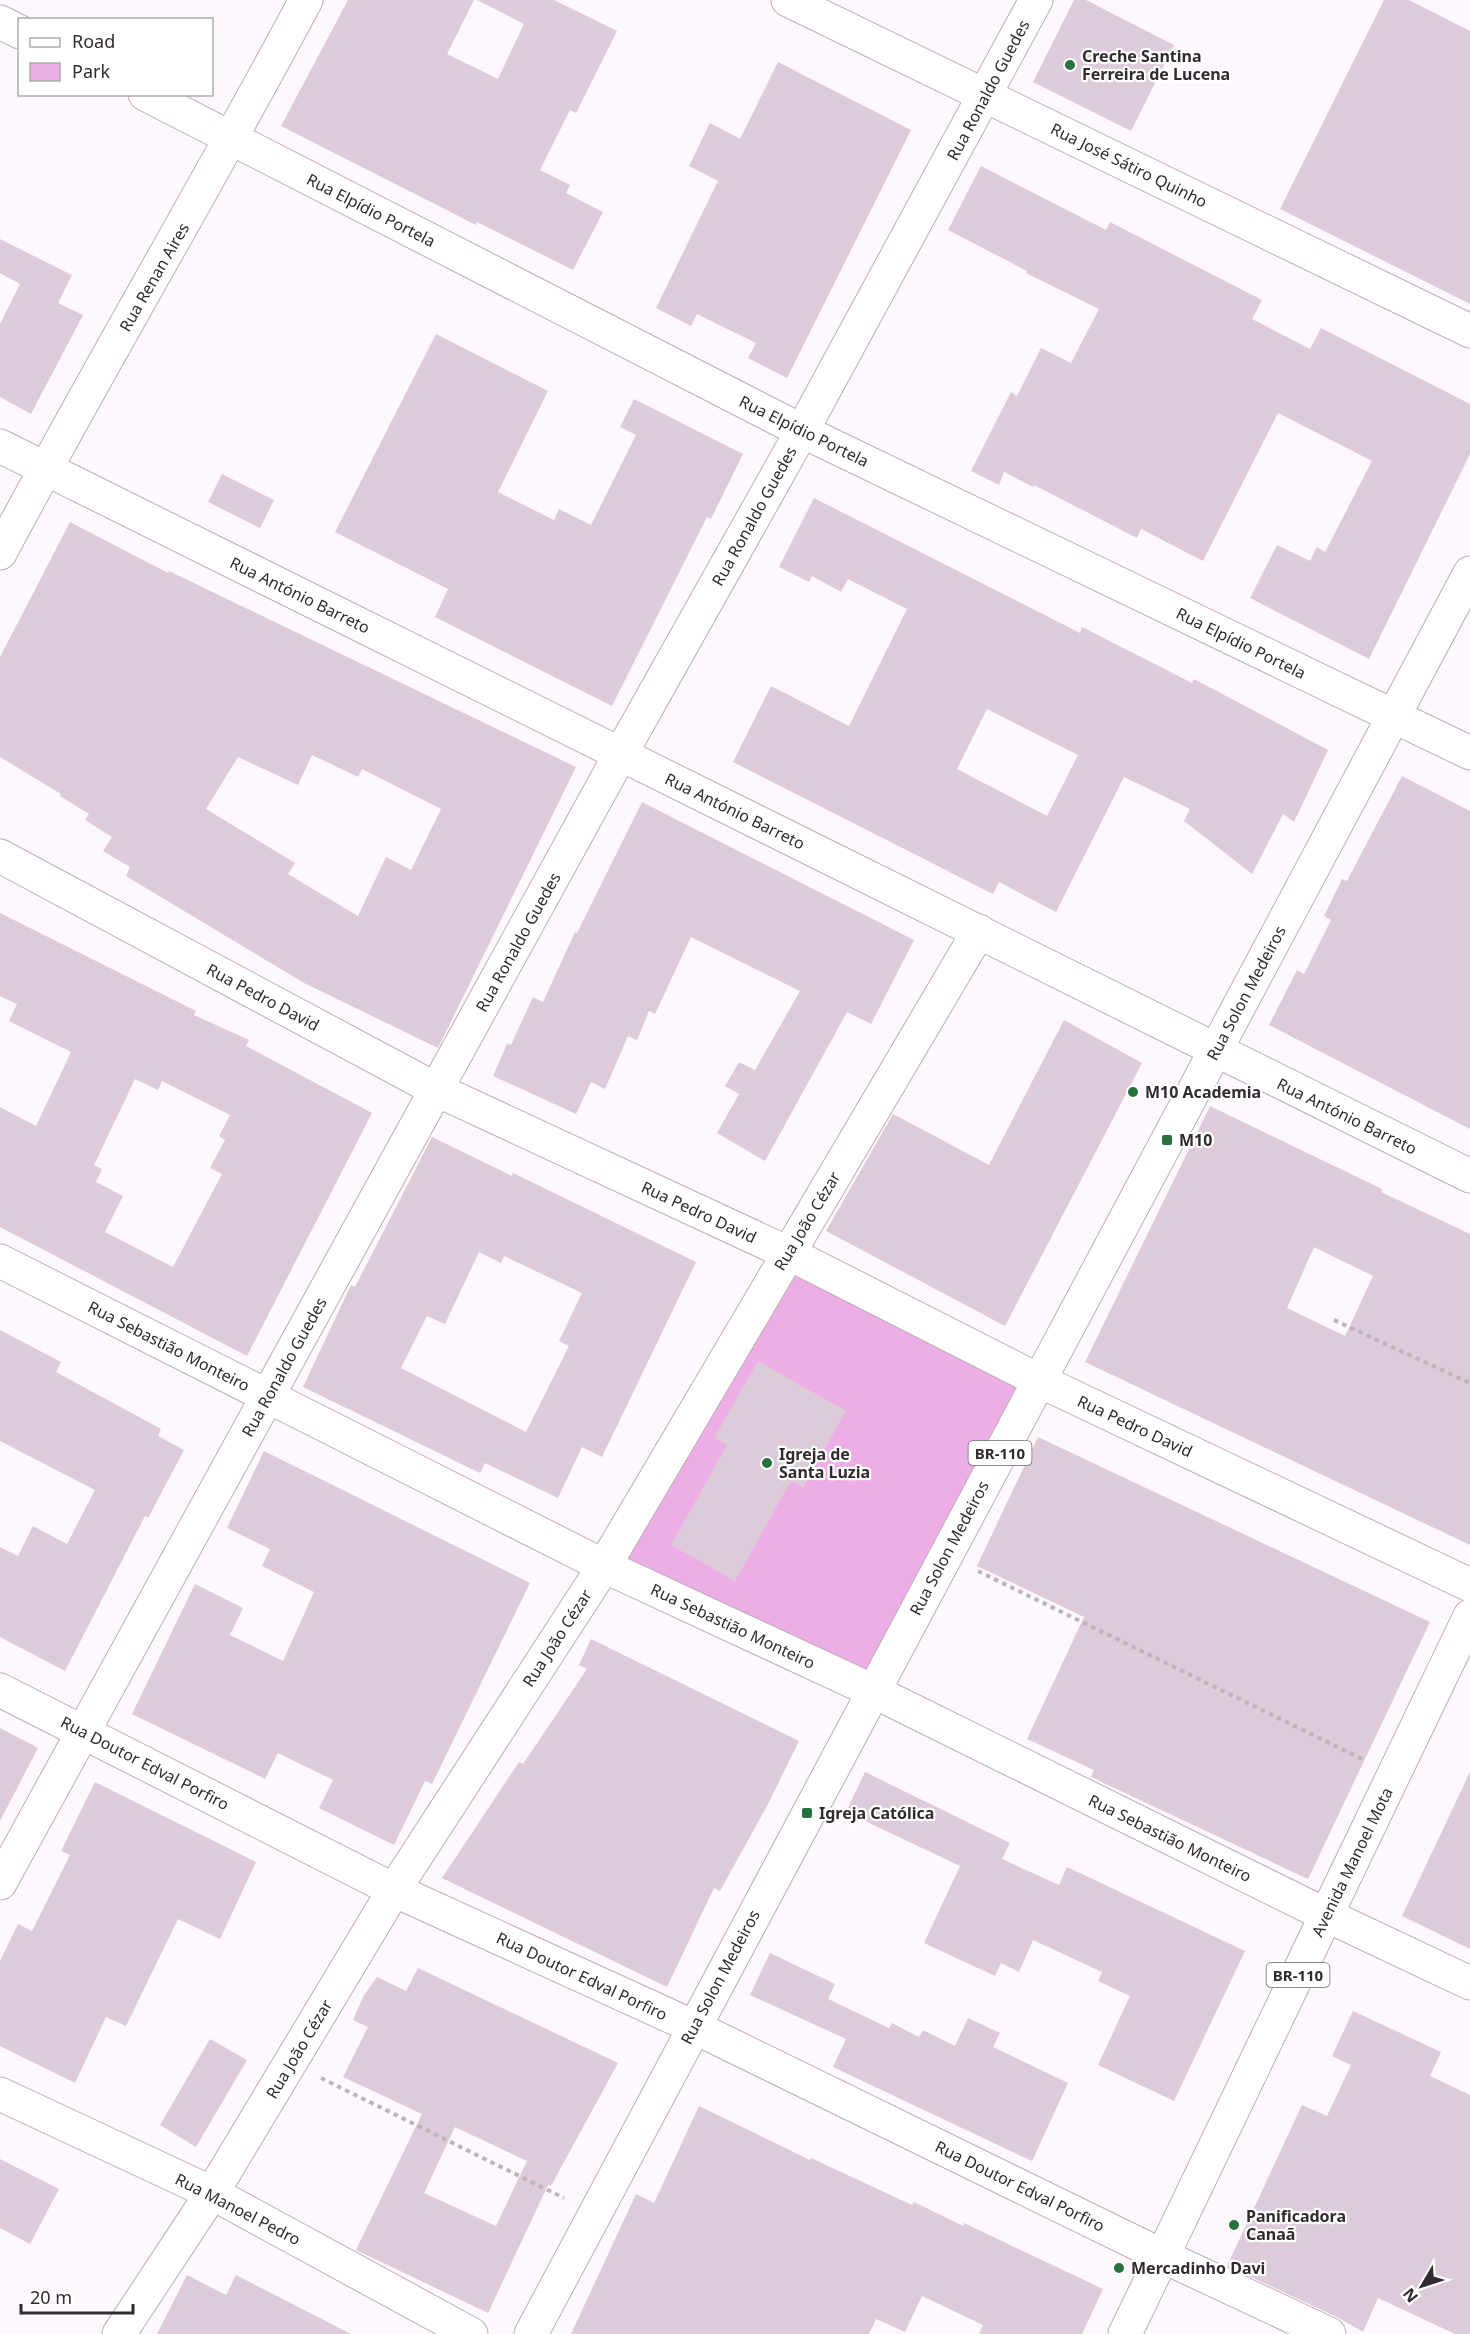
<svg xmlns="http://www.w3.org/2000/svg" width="1470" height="2334" viewBox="0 0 1470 2334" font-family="'Noto Sans',sans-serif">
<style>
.green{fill:#edaee5}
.building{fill:#ddcbda;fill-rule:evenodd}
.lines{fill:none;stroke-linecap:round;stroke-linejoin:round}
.minor-casing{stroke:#bdacba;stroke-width:35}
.primary-casing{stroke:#bdacba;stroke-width:35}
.path{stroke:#bbb4ba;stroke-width:4;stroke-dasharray:4.5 4.5;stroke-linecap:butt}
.minor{stroke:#fff;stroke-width:33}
.primary{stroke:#fff;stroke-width:33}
.poi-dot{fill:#26713f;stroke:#fff;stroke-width:2}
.labels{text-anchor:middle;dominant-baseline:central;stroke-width:4.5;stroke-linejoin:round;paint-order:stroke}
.shield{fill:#fff;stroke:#6f6a6d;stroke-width:1.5}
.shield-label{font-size:15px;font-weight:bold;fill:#312a2f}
.poi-label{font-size:16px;font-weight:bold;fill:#312a2f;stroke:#fff;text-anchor:start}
.street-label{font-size:16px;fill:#312a2f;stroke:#fff}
</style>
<rect width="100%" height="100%" fill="#fef7fd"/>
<path class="green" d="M 778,1268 L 1024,1380 L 859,1696 L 592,1568 Z"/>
<g class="building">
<path d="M 348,0 L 474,0 L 447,54 L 498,79 L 524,24 L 477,0 L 554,0 L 617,31 L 576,113 L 570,110 L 540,170 L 570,185 L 566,193 L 603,212 L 573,270 L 477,222 L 476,225 L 281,126 Z"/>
<path d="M 1074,0 L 1086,0 L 1174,45 L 1131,131 L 1033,82 Z"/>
<path d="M 1384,0 L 1409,0 L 1470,31 L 1470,304 L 1280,209 Z"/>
<path d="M 778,62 L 911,130 L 787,378 L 748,358 L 756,343 L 697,314 L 691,326 L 656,308 L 718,181 L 689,166 L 710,123 L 740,139 Z"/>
<path d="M 981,166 L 1106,230 L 1110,222 L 1262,300 L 1252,319 L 1310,349 L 1321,328 L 1470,404 L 1470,454 L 1369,659 L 1250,598 L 1277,545 L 1310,561 L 1317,547 L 1325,552 L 1372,461 L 1278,413 L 1203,561 L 1141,529 L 1137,538 L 1034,485 L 1033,487 L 1004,472 L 999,485 L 971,471 L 1011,392 L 1017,396 L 1041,348 L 1071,363 L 1099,309 L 1026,273 L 1027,271 L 948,230 Z"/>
<path d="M 0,239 L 72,275 L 58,303 L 83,315 L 31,414 L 0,397 L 0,324 L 20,284 L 0,273 Z"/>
<path d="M 436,334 L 548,391 L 498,492 L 554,520 L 559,509 L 591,525 L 636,435 L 620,427 L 634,399 L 743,454 L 711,519 L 707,517 L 612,706 L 435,617 L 448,589 L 335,532 Z"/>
<path d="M 222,474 L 274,500 L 260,528 L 208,502 Z"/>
<path d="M 814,498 L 1080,633 L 1082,627 L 1192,683 L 1194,679 L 1328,750 L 1294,822 L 1283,814 L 1252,874 L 1184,821 L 1190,809 L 1124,777 L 1056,912 L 999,882 L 993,894 L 733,762 L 771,686 L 849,726 L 907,609 L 848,579 L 841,592 L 812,576 L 809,582 L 779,567 ZM 987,709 L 1078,755 L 1047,816 L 957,769 Z"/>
<path d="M 70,522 L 168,573 L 169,571 L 576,767 L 438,1048 L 304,983 L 126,876 L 130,867 L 103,851 L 112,837 L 85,820 L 89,814 L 60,796 L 61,794 L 0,757 L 0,657 ZM 312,755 L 358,777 L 362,769 L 441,809 L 411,870 L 386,857 L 358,916 L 288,874 L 295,863 L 206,809 L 238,757 L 298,785 Z"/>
<path d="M 1402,776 L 1470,811 L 1470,1129 L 1269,1025 L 1297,970 L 1304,974 L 1331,920 L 1324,916 L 1342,879 L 1347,881 Z"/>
<path d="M 642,802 L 914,940 L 871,1024 L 847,1012 L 765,1161 L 717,1133 L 739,1094 L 725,1086 L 739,1062 L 755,1070 L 800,991 L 691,937 L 655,1014 L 649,1011 L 637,1040 L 628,1036 L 605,1089 L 591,1082 L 576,1114 L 493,1076 L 507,1044 L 511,1045 L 533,997 L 543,1002 L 575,932 L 577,933 Z"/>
<path d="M 0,913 L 196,1011 L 194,1015 L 249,1040 L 246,1046 L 372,1113 L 247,1356 L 0,1227 L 0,1107 L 36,1126 L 71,1052 L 9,1021 L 17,1004 L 0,996 ZM 135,1079 L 158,1090 L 162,1081 L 230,1115 L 219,1136 L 225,1140 L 210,1168 L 222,1174 L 173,1267 L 105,1232 L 123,1196 L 96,1182 L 102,1169 L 94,1165 Z"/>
<path d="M 1064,1020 L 1142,1063 L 1005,1326 L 826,1231 L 893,1114 L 989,1165 Z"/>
<path d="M 1210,1106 L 1382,1189 L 1381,1192 L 1470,1234 L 1470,1545 L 1085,1362 ZM 1314,1247 L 1373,1276 L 1345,1336 L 1287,1308 Z"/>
<path d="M 432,1137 L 512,1176 L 513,1173 L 696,1262 L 602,1457 L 582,1447 L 558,1498 L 485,1463 L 480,1473 L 303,1387 L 351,1285 L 355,1287 ZM 479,1252 L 501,1263 L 504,1256 L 582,1293 L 559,1341 L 569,1346 L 526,1432 L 401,1368 L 427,1316 L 445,1324 Z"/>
<path d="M 0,1330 L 61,1362 L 56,1372 L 161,1429 L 158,1436 L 184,1450 L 148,1518 L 145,1516 L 65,1671 L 0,1637 L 0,1547 L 18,1556 L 33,1526 L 67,1544 L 95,1490 L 0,1441 Z"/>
<path d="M 758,1361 L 846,1411 L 803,1487 L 791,1481 L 735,1581 L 671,1545 L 727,1445 L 714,1438 Z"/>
<path d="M 1038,1437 L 1430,1622 L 1308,1879 L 1091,1777 L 1094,1770 L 1027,1739 L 1084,1617 L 977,1566 Z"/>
<path d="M 264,1451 L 530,1583 L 432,1784 L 425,1781 L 394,1845 L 319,1808 L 333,1780 L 278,1753 L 265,1779 L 132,1714 L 195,1584 L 243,1608 L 230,1635 L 283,1661 L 314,1592 L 262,1566 L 270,1549 L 227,1528 Z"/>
<path d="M 591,1639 L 799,1741 L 768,1804 L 720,1891 L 714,1888 L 667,1987 L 442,1878 L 519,1762 L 523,1764 L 587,1669 L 579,1665 Z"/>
<path d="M 0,1728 L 38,1748 L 0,1821 Z"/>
<path d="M 865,1772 L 1010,1843 L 1002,1859 L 1059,1885 L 1067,1867 L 1245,1951 L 1174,2101 L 1098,2065 L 1130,1996 L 1098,1981 L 1102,1972 L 1033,1940 L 1019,1972 L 1001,1963 L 995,1976 L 924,1943 L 960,1866 L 846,1812 Z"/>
<path d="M 1470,1772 L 1470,1949 L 1402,1916 Z"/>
<path d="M 95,1782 L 256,1862 L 220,1939 L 178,1919 L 126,2026 L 106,2017 L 75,2083 L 0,2046 L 0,1961 L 18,1924 L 32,1931 L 70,1855 L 61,1851 Z"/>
<path d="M 770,1953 L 835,1984 L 828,1999 L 889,2028 L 892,2023 L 919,2037 L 923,2030 L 955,2046 L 968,2018 L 1000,2033 L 993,2047 L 1068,2083 L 1032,2161 L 833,2067 L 846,2039 L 750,1995 Z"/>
<path d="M 418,1968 L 618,2063 L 551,2186 L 548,2185 L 488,2313 L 356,2250 L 422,2114 L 343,2077 L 368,2027 L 353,2020 L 364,1995 L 377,1977 L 406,1991 ZM 455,2127 L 527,2161 L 496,2226 L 424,2193 Z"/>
<path d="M 1353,2011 L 1441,2052 L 1430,2076 L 1470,2095 L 1470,2334 L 1455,2334 L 1378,2298 L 1363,2332 L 1337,2317 L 1227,2266 L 1302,2105 L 1327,2116 L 1351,2065 L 1332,2056 Z"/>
<path d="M 210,2039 L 247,2060 L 196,2147 L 160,2125 Z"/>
<path d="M 699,2106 L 810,2160 L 811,2158 L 912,2205 L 914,2202 L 963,2226 L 964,2223 L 1103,2289 L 1082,2334 L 979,2334 L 983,2325 L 922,2296 L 905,2332 L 876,2319 L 869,2334 L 571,2334 L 636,2194 L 654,2203 Z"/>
<path d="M 0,2159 L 59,2189 L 30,2244 L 0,2228 Z"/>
<path d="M 187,2275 L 226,2295 L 236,2275 L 351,2334 L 157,2334 Z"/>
</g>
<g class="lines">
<defs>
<g id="minor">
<path d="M 788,0 L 1470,331"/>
<path d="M 0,22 L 20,32"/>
<path d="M 145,94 L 802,431 L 1470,753"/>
<path d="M 0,446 L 1470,1176"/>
<path d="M 0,553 C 99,367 207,186 306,0"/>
<path d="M 0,856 L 437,1090 L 788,1253 L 1038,1380 L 1470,1585"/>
<path d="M 0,1261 L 604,1566 L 873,1691 L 1326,1915 L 1470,1983"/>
<path d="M 0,1690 L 394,1890 L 694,2027 L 1169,2259 L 1329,2334"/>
<path d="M 0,1883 L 620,755 L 802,431 L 1036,0"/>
<path d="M 0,2094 L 212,2193 L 471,2334"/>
<path d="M 119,2334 L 212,2193 L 394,1890 L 604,1566 L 979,931"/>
</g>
<g id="primary">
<path d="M 531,2334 L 1470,573"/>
<path d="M 1125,2334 L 1470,1616"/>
</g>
</defs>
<use href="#minor" class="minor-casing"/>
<use href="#primary" class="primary-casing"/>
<g class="path">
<path d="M 1334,1320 L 1470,1383"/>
<path d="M 978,1571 L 1362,1759"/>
<path d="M 321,2078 L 564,2198"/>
</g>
<use href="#minor" class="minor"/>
<use href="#primary" class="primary"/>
</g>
<g class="poi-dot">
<circle cx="1070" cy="65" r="6"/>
<circle cx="1133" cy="1092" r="6"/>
<rect x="1161" y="1134" width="12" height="12" rx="3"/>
<circle cx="767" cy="1463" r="6"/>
<rect x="801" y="1807" width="12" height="12" rx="3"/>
<circle cx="1234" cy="2225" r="6"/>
<circle cx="1119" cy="2268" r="6"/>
</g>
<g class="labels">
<g class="shield">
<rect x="968.5" y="1441" width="63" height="24" rx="4.5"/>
<rect x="1266.5" y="1963" width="63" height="24" rx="4.5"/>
</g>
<g class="shield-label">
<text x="1000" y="1453">BR-110</text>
<text x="1298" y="1975">BR-110</text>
</g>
<g class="poi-label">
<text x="1082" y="56">Creche Santina<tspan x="1082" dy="18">Ferreira de Lucena</tspan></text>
<text x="1145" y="1092">M10 Academia</text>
<text x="1179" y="1140">M10</text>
<text x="779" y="1454">Igreja de<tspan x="779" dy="18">Santa Luzia</tspan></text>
<text x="819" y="1813">Igreja Católica</text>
<text x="1246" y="2216">Panificadora<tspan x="1246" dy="18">Canaã</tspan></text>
<text x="1131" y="2268">Mercadinho Davi</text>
</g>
<g class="street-label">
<text transform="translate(988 90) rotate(-62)">Rua Ronaldo Guedes</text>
<text transform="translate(1129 165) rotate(26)">Rua José Sátiro Quinho</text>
<text transform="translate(371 210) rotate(27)">Rua Elpídio Portela</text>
<text transform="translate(154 277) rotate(-60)">Rua Renan Aires</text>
<text transform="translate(804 431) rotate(26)">Rua Elpídio Portela</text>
<text transform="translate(754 516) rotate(-61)">Rua Ronaldo Guedes</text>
<text transform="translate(300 595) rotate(26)">Rua António Barreto</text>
<text transform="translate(1241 643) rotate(26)">Rua Elpídio Portela</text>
<text transform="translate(735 811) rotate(26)">Rua António Barreto</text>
<text transform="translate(518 942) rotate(-61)">Rua Ronaldo Guedes</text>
<text transform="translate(1246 993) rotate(-62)">Rua Solon Medeiros</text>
<text transform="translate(263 997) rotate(28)">Rua Pedro David</text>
<text transform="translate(1347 1116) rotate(26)">Rua António Barreto</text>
<text transform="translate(699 1212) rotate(25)">Rua Pedro David</text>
<text transform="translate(807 1221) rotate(-59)">Rua João Cézar</text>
<text transform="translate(169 1346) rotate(27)">Rua Sebastião Monteiro</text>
<text transform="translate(284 1367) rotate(-61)">Rua Ronaldo Guedes</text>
<text transform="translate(1135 1426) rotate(25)">Rua Pedro David</text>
<text transform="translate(949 1548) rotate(-62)">Rua Solon Medeiros</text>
<text transform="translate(733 1626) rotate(25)">Rua Sebastião Monteiro</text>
<text transform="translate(557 1638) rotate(-57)">Rua João Cézar</text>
<text transform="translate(145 1763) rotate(27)">Rua Doutor Edval Porfiro</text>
<text transform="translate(1170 1838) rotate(26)">Rua Sebastião Monteiro</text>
<text transform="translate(1352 1862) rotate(-64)">Avenida Manoel Mota</text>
<text transform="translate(582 1976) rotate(25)">Rua Doutor Edval Porfiro</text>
<text transform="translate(720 1977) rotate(-62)">Rua Solon Medeiros</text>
<text transform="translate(299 2049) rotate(-59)">Rua João Cézar</text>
<text transform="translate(1020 2186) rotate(26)">Rua Doutor Edval Porfiro</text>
<text transform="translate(238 2209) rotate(27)">Rua Manoel Pedro</text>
</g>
</g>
<rect x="18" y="18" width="195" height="78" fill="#ffffff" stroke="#adaaac" stroke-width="1.5"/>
<rect x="30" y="38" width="30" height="9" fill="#ffffff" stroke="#adaaac" stroke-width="1.5"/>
<text x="72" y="48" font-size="18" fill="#312a2f">Road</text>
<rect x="30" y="63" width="30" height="18" fill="#edaee5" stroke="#adaaac" stroke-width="1.5"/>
<text x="72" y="78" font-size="18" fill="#312a2f">Park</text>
<g transform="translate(1422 2286) rotate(231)" stroke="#ffffff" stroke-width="4.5" paint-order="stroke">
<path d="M0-4.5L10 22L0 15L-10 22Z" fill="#312a2f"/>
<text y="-9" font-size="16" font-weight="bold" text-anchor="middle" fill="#312a2f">N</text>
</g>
<path d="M21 2304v9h112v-9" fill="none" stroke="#312a2f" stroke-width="3"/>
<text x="30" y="2304" font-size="18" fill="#312a2f" stroke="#ffffff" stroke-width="4.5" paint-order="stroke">20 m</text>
</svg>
